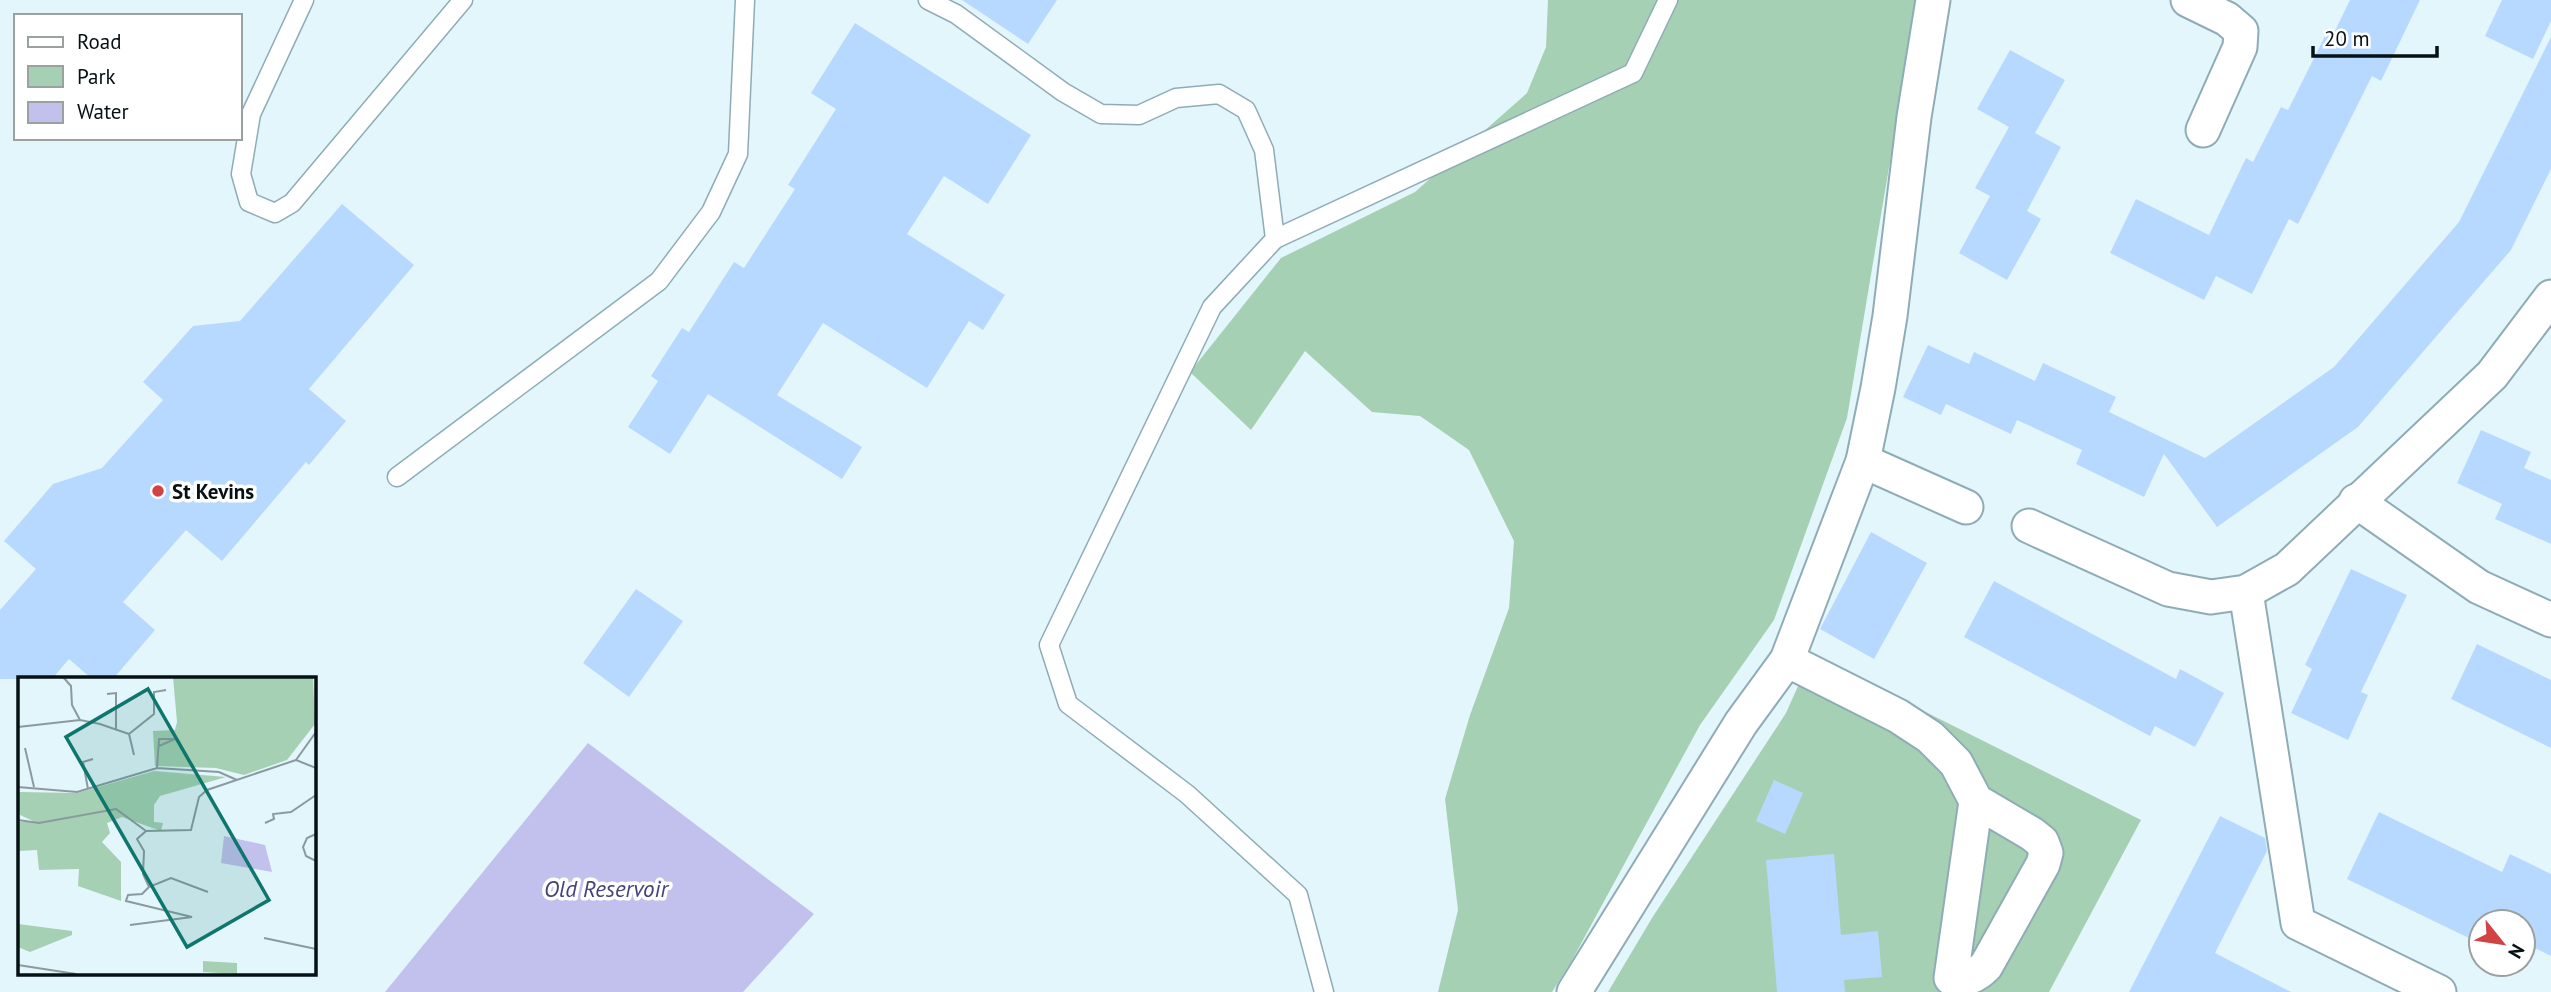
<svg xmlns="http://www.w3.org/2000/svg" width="2551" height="992" viewBox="0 0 2551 992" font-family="'PT Sans',sans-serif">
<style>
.green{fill:#a6d0b3}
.water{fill:#c2c1ee}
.building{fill:#b8d9ff}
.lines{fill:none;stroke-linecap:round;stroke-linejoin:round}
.service-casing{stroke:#8facb6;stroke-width:21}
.minor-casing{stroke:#8facb6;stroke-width:37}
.service{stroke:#fff;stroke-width:18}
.minor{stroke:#fff;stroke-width:33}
.poi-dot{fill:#d24346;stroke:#fff;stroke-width:2.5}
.labels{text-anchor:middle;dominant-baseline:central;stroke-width:7;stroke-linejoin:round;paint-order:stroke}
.poi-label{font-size:21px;font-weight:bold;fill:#061114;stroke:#fff;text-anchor:start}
.water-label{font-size:23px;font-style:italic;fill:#46417a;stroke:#fff}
.inset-road{fill:none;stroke:#8b9a9f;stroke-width:2}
.view{fill:#0f766e;fill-opacity:0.15;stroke:#0f766e;stroke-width:3.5}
.inset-edge{fill:none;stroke:#061114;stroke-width:3.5}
</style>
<rect width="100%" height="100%" fill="#e3f6fc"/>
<g class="green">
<path d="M 1548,0 L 1917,0 L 1847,418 L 1774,620 L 1700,725 L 1571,962 L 1552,992 L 1438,992 L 1458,910 L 1445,799 L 1470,715 L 1509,608 L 1514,541 L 1469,450 L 1420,416 L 1372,412 L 1305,351 L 1251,430 L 1190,372 L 1281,258 L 1415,192 L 1527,93 L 1546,47 Z"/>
<path d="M 1812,655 L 2141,820 L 2049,992 L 1608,992 L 1652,918 L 1786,713 Z"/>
</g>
<path class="water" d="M 588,743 L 814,914 L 743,992 L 385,992 Z"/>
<g class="building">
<path d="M 962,0 L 1057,0 L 1028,44 Z"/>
<path d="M 2350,0 L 2420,0 L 2381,81 L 2372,76 L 2298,224 L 2289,219 L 2252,294 L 2216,276 L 2204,300 L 2110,253 L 2136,199 L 2209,235 L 2246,158 L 2253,162 L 2281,107 L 2288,110 L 2327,32 L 2333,35 Z"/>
<path d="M 2502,0 L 2551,0 L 2551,21 L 2533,59 L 2485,36 Z"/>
<path d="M 855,23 L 1031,135 L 988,204 L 944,176 L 907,234 L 1005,295 L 983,330 L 969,321 L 927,388 L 823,323 L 777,395 L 862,447 L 842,479 L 708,394 L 670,454 L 628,427 L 658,381 L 651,376 L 682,328 L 689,332 L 734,262 L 744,268 L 795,189 L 788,185 L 836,109 L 811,93 Z"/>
<path d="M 2551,37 L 2551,169 L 2511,250 L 2358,427 L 2217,527 L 2164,454 L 2144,497 L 2076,464 L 2082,450 L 2017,420 L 2011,434 L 1946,404 L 1941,415 L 1903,397 L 1928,345 L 1969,364 L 1974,352 L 2035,381 L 2043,363 L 2116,397 L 2109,412 L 2205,458 L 2334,367 L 2459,222 Z"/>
<path d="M 2010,50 L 2065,80 L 2035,133 L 2061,147 L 2027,211 L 2041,219 L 2007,280 L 1959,253 L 1990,196 L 1975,188 L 2009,127 L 1977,109 Z"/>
<path d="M 342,204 L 414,265 L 309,389 L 346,421 L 309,465 L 306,462 L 222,561 L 186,530 L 123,602 L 155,630 L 113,679 L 92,679 L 69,659 L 52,679 L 0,679 L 0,610 L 36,569 L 4,541 L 53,484 L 102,468 L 163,400 L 143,382 L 193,326 L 240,321 Z"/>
<path d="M 2481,430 L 2531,452 L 2524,468 L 2551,480 L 2551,544 L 2495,519 L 2502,504 L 2457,483 Z"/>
<path d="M 1871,532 L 1927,563 L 1874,659 L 1820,629 Z"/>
<path d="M 2351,569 L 2407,595 L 2361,692 L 2368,695 L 2348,740 L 2291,713 L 2312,669 L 2305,665 Z"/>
<path d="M 1994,581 L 2176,679 L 2180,669 L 2224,693 L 2195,747 L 2155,726 L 2150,736 L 1964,637 Z"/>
<path d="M 636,589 L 683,621 L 629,697 L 583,663 Z"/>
<path d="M 2477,644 L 2551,680 L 2551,748 L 2451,699 Z"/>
<path d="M 1774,780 L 1803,793 L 1785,834 L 1756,821 Z"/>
<path d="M 2379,812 L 2502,872 L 2510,854 L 2551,874 L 2551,956 L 2523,942 L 2523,922 L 2481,922 L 2481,934 L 2477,942 L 2347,879 Z"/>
<path d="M 2220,816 L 2265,838 L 2267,851 L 2215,953 L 2291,992 L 2129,992 Z"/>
<path d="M 1834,854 L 1841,935 L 1878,931 L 1882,977 L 1844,980 L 1845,992 L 1777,992 L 1766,860 Z"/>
</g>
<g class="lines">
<defs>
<g id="service">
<path d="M 304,0 L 251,114 L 241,174 L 249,202 L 275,213 L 292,203 L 463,0"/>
<path d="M 928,0 L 956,14 L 1063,92 L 1101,114 L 1139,115 L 1176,98 L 1219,94 L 1246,110 L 1264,150 L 1275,239 L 1212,307 L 1049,645 L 1068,704 L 1187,794 L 1298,895 L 1324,992"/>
<path d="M 1275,239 L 1633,73 L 1668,0"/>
<path d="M 397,477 L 659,281 L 711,212 L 738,154 L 745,0"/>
</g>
<g id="minor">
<path d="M 2188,0 L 2227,19 L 2241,31 L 2240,47 L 2203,130"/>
<path d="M 1863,461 L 1966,507"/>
<path d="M 2356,501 L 2479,587 L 2551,620"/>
<path d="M 2029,526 L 2168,589 L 2211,597 L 2246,592 L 2287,569 L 2492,375 L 2551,297"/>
<path d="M 2246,592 L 2298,923 L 2439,992"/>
<path d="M 1787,660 L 1898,716 L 1930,737 L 1956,763 L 1976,801 L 2032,834 L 2042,842 L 2046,853 L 2043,864 L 1986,966 C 1975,977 1966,980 1951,978 L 1976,801"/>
<path d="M 1574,992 L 1741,723 L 1787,660 L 1863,461 L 1878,388 L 1890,316 L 1914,117 L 1933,0"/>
</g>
</defs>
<use href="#service" class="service-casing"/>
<use href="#minor" class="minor-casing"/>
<use href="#service" class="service"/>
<use href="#minor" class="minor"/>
</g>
<circle class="poi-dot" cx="158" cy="491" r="7"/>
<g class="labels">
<g class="poi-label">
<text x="172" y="491">St Kevins</text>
</g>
<g class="water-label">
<text x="606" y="888">Old Reservoir</text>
</g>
</g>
<g transform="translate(18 677)">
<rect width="298" height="298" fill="#e3f6fc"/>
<path d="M 155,0 L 295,0 L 297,47 L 269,83 L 226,98 L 198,91 L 137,89 L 135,54 L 157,53 L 159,45 ZM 136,94 L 208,100 L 142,119 L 136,128 L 136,145 L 145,146 L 143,154 L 104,140 L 89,146 L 92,156 L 84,165 L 103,185 L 103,224 L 60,209 L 61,192 L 21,193 L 19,173 L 0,174 L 0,145 L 15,144 L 0,137 L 0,115 L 59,116 ZM 0,247 L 54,254 L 54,258 L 12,275 L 0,270 ZM 185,284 L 219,286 L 219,297 L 185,295 Z" fill="#a6d0b3"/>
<path d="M 206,159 L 247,168 L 254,195 L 203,186 Z" fill="#c2c1ee"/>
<path class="inset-road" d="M 45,0 L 53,9 L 54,28 L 62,43M 89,17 L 98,16 L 98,52M 0,50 L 62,43 L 82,47 L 111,57 L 116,78M 298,55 L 278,83 L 298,91M 111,57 L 136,37 L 136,15 L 148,13M 7,71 L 16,110M 139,91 L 141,62 L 157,62 L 141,69M 0,110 L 59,115 L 139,91 L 201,95 L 219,103M 70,112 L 65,85 L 75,82M 0,143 L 21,146 L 98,132 L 128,154M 247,146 L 256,142 L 255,137 L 273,135 L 298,118M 298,157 L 289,161 L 285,170 L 288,179 L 298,184M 190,215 L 153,201 L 131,210 L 125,197 L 126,174 L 119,162 L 128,154 L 173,153 L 181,120 L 189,113 L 278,83M 112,248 L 174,240 L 108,224 L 110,218 L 124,217 L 131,210M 246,261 L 298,272M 0,288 L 58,297"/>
<path class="view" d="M 130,12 L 251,223 L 169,270 L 48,60 Z"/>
<rect width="298" height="298" class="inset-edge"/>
</g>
<rect x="14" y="14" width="228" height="126" fill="#ffffff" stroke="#9ba0a1" stroke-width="2"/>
<rect x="28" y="37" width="35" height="10" fill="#ffffff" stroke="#9ba0a1" stroke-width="2"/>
<text x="77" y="49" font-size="21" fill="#061114">Road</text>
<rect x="28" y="66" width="35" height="21" fill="#a6d0b3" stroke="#9ba0a1" stroke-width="2"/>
<text x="77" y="84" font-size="21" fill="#061114">Park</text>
<rect x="28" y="102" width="35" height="21" fill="#c2c1ee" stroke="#9ba0a1" stroke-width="2"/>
<text x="77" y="119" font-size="21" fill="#061114">Water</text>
<g transform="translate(2502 943) rotate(120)"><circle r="33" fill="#ffffff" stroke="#9ba0a1" stroke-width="2"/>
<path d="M0-5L12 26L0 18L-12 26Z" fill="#d24346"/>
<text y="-10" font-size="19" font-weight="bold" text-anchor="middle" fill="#061114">N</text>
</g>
<path d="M2313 46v10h124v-10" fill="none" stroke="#061114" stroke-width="3.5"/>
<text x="2324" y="46" font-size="21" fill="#061114" stroke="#ffffff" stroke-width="5" paint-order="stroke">20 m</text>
</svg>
